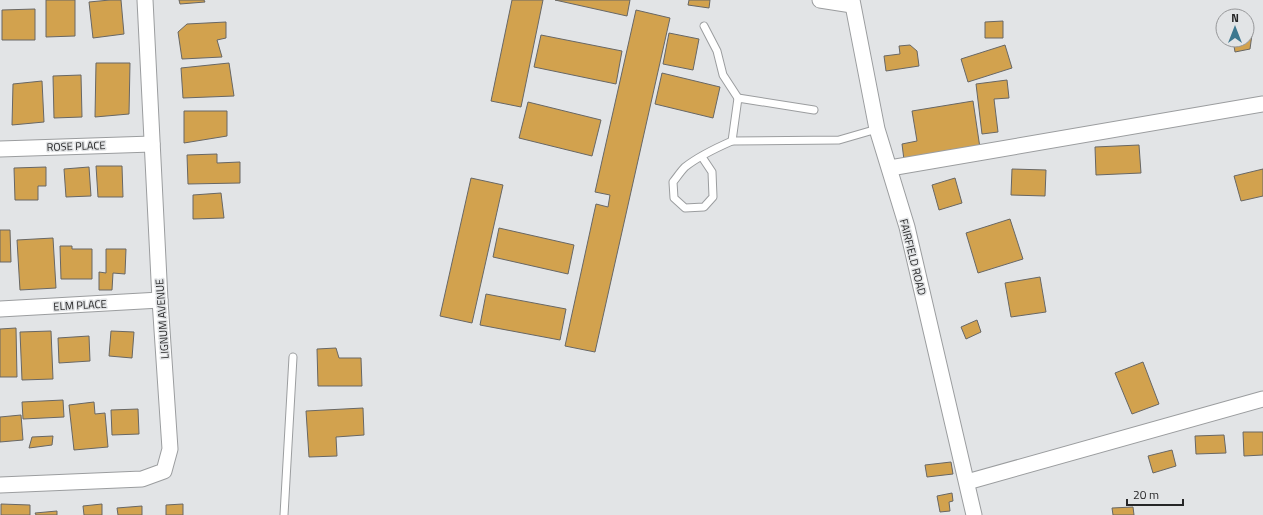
<svg xmlns="http://www.w3.org/2000/svg" width="1263" height="515" viewBox="0 0 1263 515" font-family="'Titillium Web',sans-serif">
<style>
.building{fill:#d2a24e;stroke:#686765}
.lines{fill:none;stroke-linecap:round;stroke-linejoin:round}
.lane-casing{stroke:#9b9d9f;stroke-width:9}
.street-casing{stroke:#9b9d9f;stroke-width:17}
.lane{stroke:#fff;stroke-width:7}
.street{stroke:#fff;stroke-width:15}
.labels{text-anchor:middle;dominant-baseline:central;stroke-width:3;stroke-linejoin:round;paint-order:stroke}
.street-label{font-size:11px;fill:#262627;stroke:#e2e4e6}
</style>
<rect width="100%" height="100%" fill="#e2e4e6"/>
<g class="building">
<path d="M 46,0 L 75,0 L 75,36 L 46,37 Z"/>
<path d="M 110,0 L 121,0 L 124,34 L 93,38 L 89,2 Z"/>
<path d="M 179,0 L 204,0 L 205,2 L 180,4 Z"/>
<path d="M 512,0 L 543,0 L 521,107 L 491,101 Z"/>
<path d="M 555,0 L 630,0 L 627,16 Z"/>
<path d="M 689,0 L 710,0 L 709,8 L 688,5 Z"/>
<path d="M 35,9 L 35,40 L 2,40 L 2,10 Z"/>
<path d="M 636,10 L 670,18 L 595,352 L 565,346 L 596,204 L 608,207 L 610,195 L 595,192 Z"/>
<path d="M 1003,21 L 1003,38 L 985,38 L 985,22 Z"/>
<path d="M 226,22 L 226,38 L 217,40 L 222,57 L 182,59 L 178,32 L 187,24 Z"/>
<path d="M 1253,27 L 1250,49 L 1235,52 L 1233,40 L 1247,40 L 1247,28 Z"/>
<path d="M 669,33 L 699,39 L 693,70 L 663,64 Z"/>
<path d="M 541,35 L 622,51 L 616,84 L 534,67 Z"/>
<path d="M 910,45 L 917,51 L 919,66 L 886,71 L 884,56 L 900,54 L 899,46 Z"/>
<path d="M 1005,45 L 1012,68 L 968,82 L 961,59 Z"/>
<path d="M 96,63 L 130,63 L 129,114 L 95,117 Z"/>
<path d="M 229,63 L 234,96 L 183,98 L 181,68 Z"/>
<path d="M 662,73 L 720,87 L 713,118 L 655,104 Z"/>
<path d="M 81,75 L 82,117 L 54,118 L 53,76 Z"/>
<path d="M 1007,80 L 1009,98 L 994,99 L 998,132 L 982,134 L 976,84 Z"/>
<path d="M 42,81 L 44,122 L 12,125 L 13,84 Z"/>
<path d="M 973,101 L 980,148 L 904,160 L 902,144 L 917,141 L 912,111 Z"/>
<path d="M 528,102 L 601,120 L 592,156 L 519,138 Z"/>
<path d="M 184,111 L 227,111 L 227,136 L 184,143 Z"/>
<path d="M 1139,145 L 1141,173 L 1096,175 L 1095,147 Z"/>
<path d="M 217,154 L 217,163 L 240,162 L 240,183 L 188,184 L 187,155 Z"/>
<path d="M 96,166 L 122,166 L 123,197 L 98,197 Z"/>
<path d="M 46,167 L 46,186 L 38,186 L 38,200 L 15,200 L 14,168 Z"/>
<path d="M 89,167 L 91,196 L 66,197 L 64,169 Z"/>
<path d="M 1012,169 L 1046,170 L 1045,196 L 1011,195 Z"/>
<path d="M 1263,169 L 1263,196 L 1241,201 L 1234,176 Z"/>
<path d="M 471,178 L 503,185 L 472,323 L 440,316 Z"/>
<path d="M 955,178 L 962,203 L 939,210 L 932,185 Z"/>
<path d="M 221,193 L 224,218 L 193,219 L 193,195 Z"/>
<path d="M 1010,219 L 1023,259 L 978,273 L 966,233 Z"/>
<path d="M 499,228 L 574,245 L 568,274 L 493,257 Z"/>
<path d="M 0,230 L 10,230 L 11,262 L 0,262 Z"/>
<path d="M 53,238 L 56,288 L 20,290 L 17,240 Z"/>
<path d="M 60,246 L 72,246 L 72,249 L 92,249 L 92,279 L 61,279 Z"/>
<path d="M 106,249 L 126,249 L 125,274 L 113,273 L 112,290 L 99,290 L 99,272 L 106,273 Z"/>
<path d="M 1040,277 L 1046,312 L 1011,317 L 1005,283 Z"/>
<path d="M 486,294 L 566,309 L 560,340 L 480,325 Z"/>
<path d="M 977,320 L 981,332 L 966,339 L 961,327 Z"/>
<path d="M 16,328 L 17,377 L 0,377 L 0,329 Z"/>
<path d="M 51,331 L 53,379 L 22,380 L 20,332 Z"/>
<path d="M 111,331 L 134,332 L 132,358 L 109,356 Z"/>
<path d="M 89,336 L 90,361 L 59,363 L 58,338 Z"/>
<path d="M 336,348 L 339,358 L 361,358 L 362,386 L 318,386 L 317,349 Z"/>
<path d="M 1143,362 L 1159,404 L 1132,414 L 1115,373 Z"/>
<path d="M 63,400 L 64,417 L 23,419 L 22,402 Z"/>
<path d="M 94,402 L 95,414 L 105,413 L 108,447 L 74,450 L 69,405 Z"/>
<path d="M 363,408 L 364,435 L 336,437 L 337,456 L 309,457 L 306,411 Z"/>
<path d="M 138,409 L 139,434 L 112,435 L 111,410 Z"/>
<path d="M 21,415 L 23,440 L 0,442 L 0,417 Z"/>
<path d="M 1243,432 L 1263,432 L 1263,455 L 1244,456 Z"/>
<path d="M 1224,435 L 1226,453 L 1196,454 L 1195,436 Z"/>
<path d="M 53,436 L 52,445 L 29,448 L 32,437 Z"/>
<path d="M 1172,450 L 1176,466 L 1153,473 L 1148,456 Z"/>
<path d="M 951,462 L 953,474 L 927,477 L 925,465 Z"/>
<path d="M 952,493 L 953,501 L 949,502 L 950,511 L 940,512 L 937,496 Z"/>
<path d="M 1,504 L 30,505 L 30,515 L 1,515 Z"/>
<path d="M 102,504 L 102,515 L 84,515 L 83,506 Z"/>
<path d="M 183,504 L 183,515 L 166,515 L 166,505 Z"/>
<path d="M 142,506 L 142,515 L 118,515 L 117,508 Z"/>
<path d="M 1133,507 L 1134,515 L 1113,515 L 1112,508 Z"/>
<path d="M 57,511 L 57,515 L 36,515 L 35,513 Z"/>
</g>
<g class="lines">
<defs>
<g id="lane">
<path d="M 704,26 L 717,51 L 723,75 L 738,98"/>
<path d="M 732,141 L 738,98 L 814,110"/>
<path d="M 702,157 L 712,172 L 713,197 L 704,207 L 685,208 L 674,198 L 673,182 C 677,177 681,171 685,167 C 699,156 716,148 732,141 L 839,140 L 877,129"/>
<path d="M 284,515 L 293,357"/>
</g>
<g id="street">
<path d="M 820,0 L 852,5"/>
<path d="M 852,0 L 877,129 L 907,227 L 974,515"/>
<path d="M 0,149 L 152,144"/>
<path d="M 890,168 L 1263,104"/>
<path d="M 0,309 L 160,300"/>
<path d="M 967,482 L 1263,399"/>
<path d="M 0,485 L 142,479 L 164,471 L 170,449 L 160,300 L 145,0"/>
</g>
</defs>
<use href="#lane" class="lane-casing"/>
<use href="#street" class="street-casing"/>
<use href="#lane" class="lane"/>
<use href="#street" class="street"/>
</g>
<g class="labels">
<g class="street-label">
<text transform="translate(76 146) rotate(-2)">ROSE PLACE</text>
<text transform="translate(913 257) rotate(76)">FAIRFIELD ROAD</text>
<text transform="translate(80 305) rotate(-3)">ELM PLACE</text>
<text transform="translate(162 319) rotate(-94)">LIGNUM AVENUE</text>
</g>
</g>
<g transform="translate(1235 28)"><circle r="19" fill="#e2e4e6" stroke="#97989a"/>
<path d="M0-3L7 15L0 10L-7 15Z" fill="#3d7890"/>
<text y="-6" font-size="11" font-weight="bold" text-anchor="middle" fill="#262627">N</text>
</g>
<path d="M1127 499v6h56v-6" fill="none" stroke="#262627" stroke-width="2"/>
<text x="1133" y="499" font-size="12" fill="#262627" stroke="#e2e4e6" stroke-width="3" paint-order="stroke">20 m</text>
</svg>
